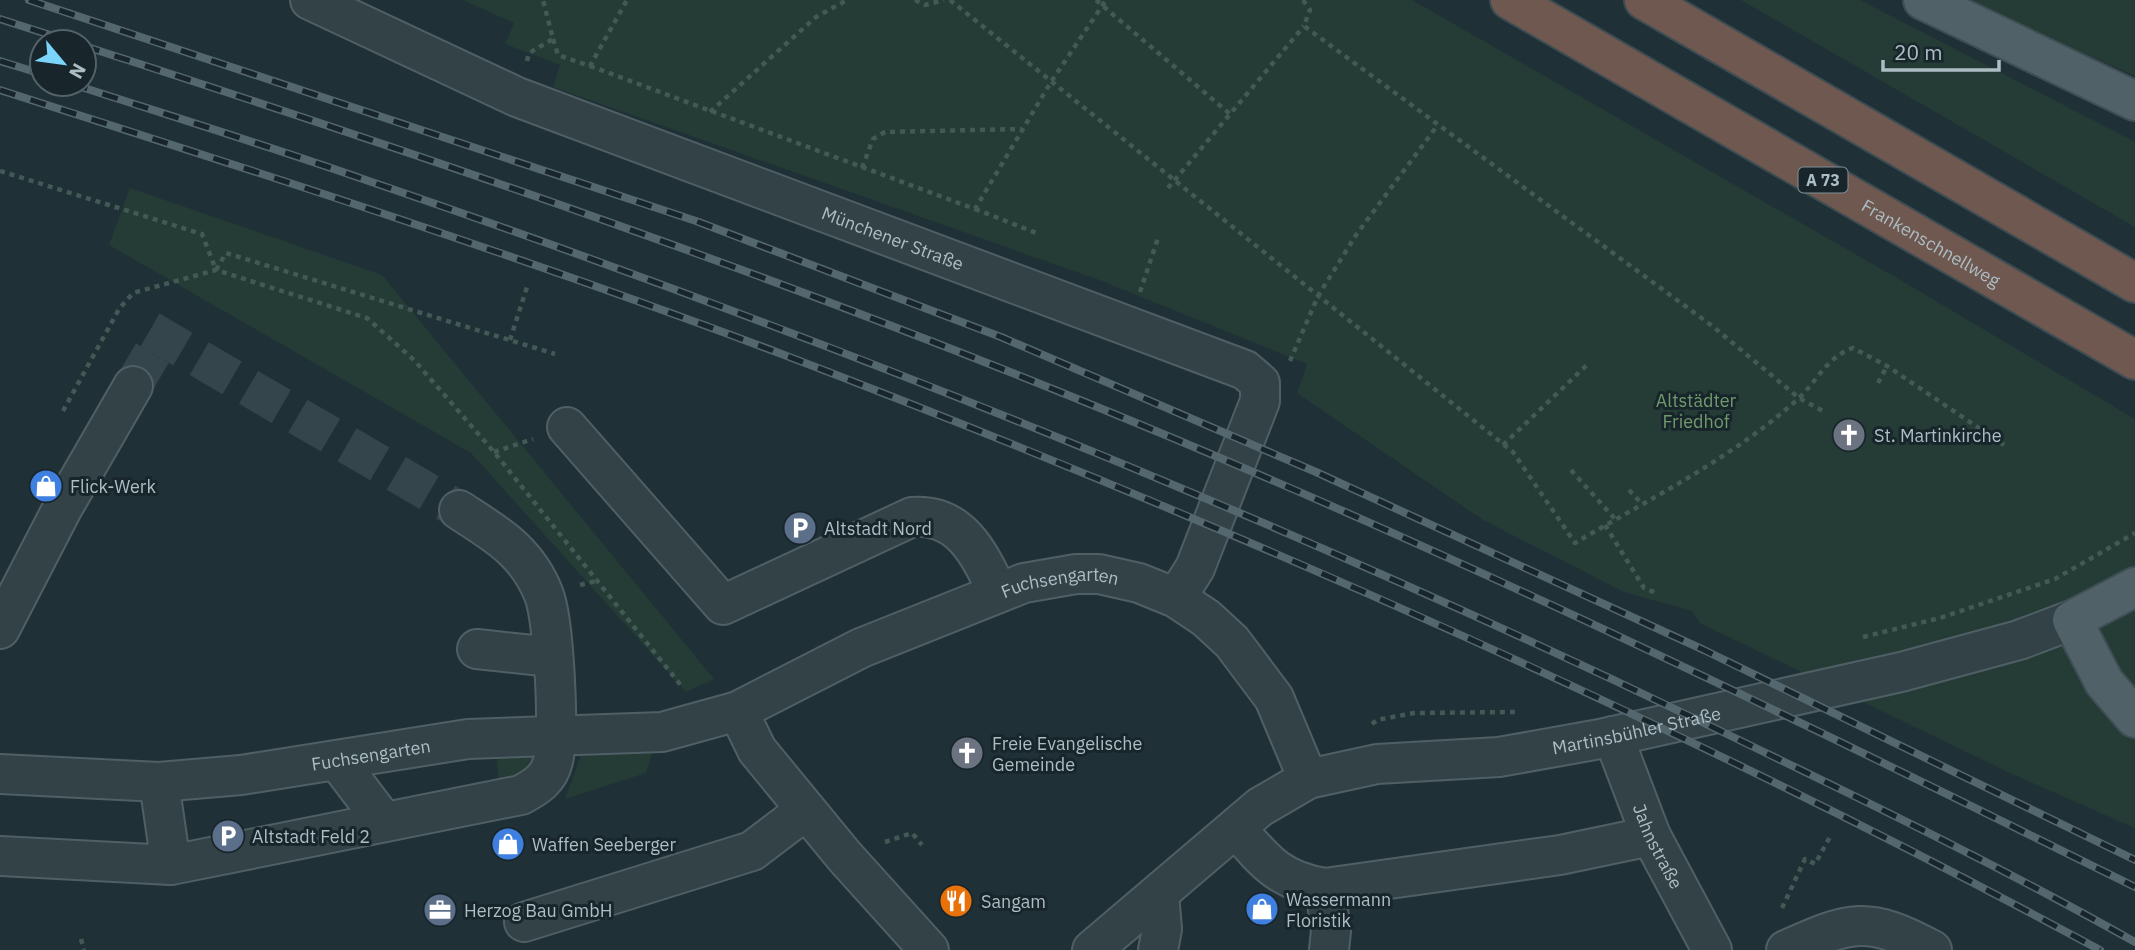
<svg xmlns="http://www.w3.org/2000/svg" width="2135" height="950" viewBox="0 0 2135 950" font-family="'IBM Plex Sans',sans-serif">
<style>
.green{fill:#243c35}
.lines{fill:none;stroke-linecap:round;stroke-linejoin:round}
.minor-tunnel{stroke:#34464c;stroke-width:38;stroke-dasharray:38 19;stroke-linecap:butt}
.minor-casing{stroke:#505f65;stroke-width:42}
.major-casing{stroke:#3f4d54;stroke-width:42}
.highway-casing{stroke:#3d4c52;stroke-width:42}
.path{stroke:#425955;stroke-width:4.5;stroke-dasharray:5 5;stroke-linecap:butt}
.minor{stroke:#324247;stroke-width:38}
.major{stroke:#506168;stroke-width:38}
.highway{stroke:#6e584f;stroke-width:38}
.rail-casing{stroke:#54676f;stroke-width:8}
.rail{stroke:#18262c;stroke-width:5;stroke-dasharray:16;stroke-linecap:butt}
.labels{text-anchor:middle;dominant-baseline:central;stroke-width:6;stroke-linejoin:round;paint-order:stroke}
.shield{fill:#18262c;stroke:#809096;stroke-width:2}
.shield-label{font-size:16px;font-weight:bold;fill:#acbdc4}
.street-label{font-size:18px;fill:#acbdc4;stroke:#18262c}
.park-label{font-size:18px;fill:#709a6c;stroke:#18262c}
.poi-label{font-size:18px;fill:#acbdc4;stroke:#18262c;text-anchor:start}
</style>
<rect width="100%" height="100%" fill="#1f3137"/>
<g class="green">
<path d="M 463,0 L 1412,0 L 1897,278 L 2135,419 L 2135,828 L 2010,773 L 1700,623 L 1692,611 L 1624,592 L 1483,520 L 1297,393 L 1307,364 L 1102,281 L 553,87 L 560,65 L 505,44 L 514,23 Z"/>
<path d="M 1741,0 L 1860,0 L 2135,142 L 2135,227 Z"/>
<path d="M 1962,0 L 2135,0 L 2135,76 Z"/>
<path d="M 130,188 L 382,275 L 714,679 L 686,692 L 471,453 L 109,245 Z"/>
<path d="M 653,750 L 646,773 L 565,799 L 582,752 Z"/>
<path d="M 540,754 L 533,777 L 502,782 L 498,776 L 497,759 Z"/>
</g>
<g class="lines">
<g class="minor-tunnel">
<path d="M 150,330 L 459,510"/>
<path d="M 133,386 L 162,337"/>
</g>
<defs>
<g id="minor">
<path id="s1" d="M 310,0 L 517,97 L 1245,370 L 1260,383 L 1260,401 L 1195,568 L 1176,598"/>
<path d="M 567,427 L 723,605 L 912,517 C 961,513 980,555 998,593"/>
<path d="M 0,629 L 62,509 L 133,386"/>
<path d="M 477,649 L 552,657"/>
<path d="M 738,711 L 757,750 L 845,857 L 929,950"/>
<path id="s2" d="M 1613,736 L 1651,836 L 1712,950"/>
<path d="M 337,760 L 384,822"/>
<path id="s3" d="M 0,774 L 159,782 L 241,775 L 468,739 L 662,732 L 738,711 L 861,648 L 1024,583 L 1076,574 L 1099,574 L 1139,583 L 1176,598 L 1206,618 L 1232,642 L 1274,698 L 1308,779"/>
<path d="M 159,782 L 171,865"/>
<path d="M 1236,828 C 1265,862 1280,881 1325,888"/>
<path d="M 0,856 L 171,865 L 521,795 C 536,787 549,779 553,761 C 560,735 554,621 544,595 C 527,551 496,534 459,510"/>
<path d="M 524,922 L 752,851 L 806,810"/>
<path id="s4" d="M 1092,950 L 1260,807 L 1308,779 L 1377,764 L 1499,757 L 1600,739 L 1901,672 L 2019,640 L 2072,620"/>
<path d="M 1158,950 L 1162,929 L 1159,894"/>
<path d="M 1329,950 L 1331,931 L 1325,888 L 1560,855 L 1651,836"/>
<path d="M 1786,950 C 1851,921 1867,915 1932,950"/>
</g>
<g id="major">
<path d="M 1923,0 L 2135,101"/>
<path d="M 2135,587 L 2072,620 L 2104,682 L 2135,718"/>
</g>
<g id="highway">
<path id="s5" d="M 1510,0 L 2135,360"/>
<path d="M 1644,0 L 2135,283"/>
</g>
</defs>
<use href="#minor" class="minor-casing"/>
<use href="#major" class="major-casing"/>
<use href="#highway" class="highway-casing"/>
<g class="path">
<path d="M 915,0 L 925,5 L 944,0"/>
<path d="M 950,0 L 1513,452 L 1575,543 C 1651,498 1733,458 1799,398 C 1816,382 1829,355 1853,348 L 1887,366 L 2004,445"/>
<path d="M 1096,0 L 1230,114"/>
<path d="M 1303,0 L 1310,10 L 1304,26 L 1711,325 L 1799,398 L 1823,411"/>
<path d="M 553,39 L 558,55 L 590,66 L 627,0"/>
<path d="M 527,61 L 529,53 L 553,39 L 543,0"/>
<path d="M 590,66 L 975,209 L 1051,82 L 1106,0"/>
<path d="M 710,112 L 816,17 L 847,0"/>
<path d="M 862,168 L 873,139 L 885,132 L 1021,129"/>
<path d="M 0,171 L 202,234 L 216,270"/>
<path d="M 1168,188 L 1304,26"/>
<path d="M 975,209 L 1039,234"/>
<path d="M 216,270 L 226,253 L 555,354"/>
<path d="M 1140,292 L 1159,235"/>
<path d="M 510,340 L 527,287"/>
<path d="M 1290,361 L 1318,296 L 1356,235 L 1437,126"/>
<path d="M 1878,383 L 1887,366"/>
<path d="M 63,411 L 119,309 L 133,293 L 216,270 L 367,318 L 414,360 L 494,452 L 683,688"/>
<path d="M 1503,445 L 1589,363"/>
<path d="M 494,452 L 533,439"/>
<path d="M 1571,470 L 1615,519"/>
<path d="M 1629,490 L 1642,504"/>
<path d="M 1605,525 L 1644,588 L 1656,593"/>
<path d="M 580,585 L 596,581"/>
<path d="M 1863,637 L 1940,618 L 2055,579 L 2135,533"/>
<path d="M 1372,724 L 1377,720 L 1414,713 L 1515,712"/>
<path d="M 885,842 L 912,833 L 922,845"/>
<path d="M 1782,908 L 1805,859 L 1815,864 L 1831,835"/>
<path d="M 81,939 L 84,950"/>
</g>
<use href="#minor" class="minor"/>
<use href="#major" class="major"/>
<use href="#highway" class="highway"/>
<defs>
<g id="rail">
<path d="M 29,0 L 696,221 L 1001,337 L 1316,472 L 1704,650 L 2135,860"/>
<path d="M 0,19 L 72,42"/>
<path d="M 84,46 C 452,164 818,290 1175,439 C 1501,575 1819,730 2135,887"/>
<path d="M 0,61 L 42,74"/>
<path d="M 72,84 C 168,115 265,145 360,178 C 818,334 1268,513 1704,723 C 1849,793 1994,863 2135,942"/>
<path d="M 0,90 C 261,173 522,256 779,353 C 1231,525 1674,720 2100,950"/>
</g>
</defs>
<use href="#rail" class="rail-casing"/>
<use href="#rail" class="rail"/>
</g>
<defs>
<symbol id="church-disc" viewBox="-11 -11 22 22"><circle r="9.5" fill="#6b7280" stroke="#18262c"/><path d="M-1.2-6h2.4v3.5h3.3v2.4h-3.3V6h-2.4V-.1h-3.3v-2.4h3.3Z" fill="#fff"/></symbol>
<symbol id="shop-disc" viewBox="-11 -11 22 22"><circle r="9.5" fill="#3f7fe0" stroke="#18262c"/><path d="M-5-2.5h2.3a2.7 3.5 0 0 1 5.4 0H5L5.5 6h-11ZM-1.5-2.5h3a1.5 2.3 0 0 0-3 0Z" fill="#fff"/></symbol>
<symbol id="parking-disc" viewBox="-11 -11 22 22"><circle r="9.5" fill="#5c6f8a" stroke="#18262c"/><path d="M-3.5-5.5H1a3.5 3.5 0 0 1 0 7H-1V5.5H-3.5ZM-1-3.4V-.6H.8a1.4 1.4 0 0 0 0-2.8Z" fill="#fff"/></symbol>
<symbol id="restaurant-disc" viewBox="-11 -11 22 22"><circle r="9.5" fill="#e8710a" stroke="#18262c"/><path d="M-5-6h1v4h1v-4h1v4h1v-4h1v5L-1.5 .5V6h-2V.5L-5-1ZM5-6V6H3V1.5H1.5Q1.5-4 5-6Z" fill="#fff"/></symbol>
<symbol id="office-disc" viewBox="-11 -11 22 22"><circle r="9.5" fill="#5c6f8a" stroke="#18262c"/><path d="M-6-3h4V-5.5h4V-3h4V5H-6ZM-1-4.5V-3h2v-1.5ZM-6 0V1H6V0Z" fill="#fff"/></symbol>
</defs>
<g fill-rule="evenodd">
<use href="#church-disc" x="1830" y="416" width="38" height="38"/>
<use href="#shop-disc" x="27" y="467" width="38" height="38"/>
<use href="#parking-disc" x="781" y="509" width="38" height="38"/>
<use href="#church-disc" x="948" y="734" width="38" height="38"/>
<use href="#parking-disc" x="209" y="817" width="38" height="38"/>
<use href="#shop-disc" x="489" y="825" width="38" height="38"/>
<use href="#restaurant-disc" x="937" y="882" width="38" height="38"/>
<use href="#shop-disc" x="1243" y="890" width="38" height="38"/>
<use href="#office-disc" x="421" y="891" width="38" height="38"/>
</g>
<g class="labels">
<rect class="shield" x="1798.5" y="167.5" width="49" height="25" rx="5"/>
<g class="shield-label">
<text x="1823" y="180">A 73</text>
</g>
<g class="street-label">
<text stroke="none"><textPath href="#s1" startOffset="630">Münchener Straße</textPath></text>
<text stroke="none"><textPath href="#s5" startOffset="486">Frankenschnellweg</textPath></text>
<text stroke="none"><textPath href="#s3" startOffset="1094">Fuchsengarten</textPath></text>
<text stroke="none"><textPath href="#s4" startOffset="609">Martinsbühler Straße</textPath></text>
<text stroke="none"><textPath href="#s3" startOffset="373">Fuchsengarten</textPath></text>
<text stroke="none"><textPath href="#s2" startOffset="119">Jahnstraße</textPath></text>
</g>
<g class="park-label">
<text x="1696" y="400">Altstädter<tspan x="1696" dy="21">Friedhof</tspan></text>
</g>
<g class="poi-label">
<text x="1874" y="435">St. Martinkirche</text>
<text x="70" y="486">Flick-Werk</text>
<text x="824" y="528">Altstadt Nord</text>
<text x="992" y="743">Freie Evangelische<tspan x="992" dy="21">Gemeinde</tspan></text>
<text x="252" y="836">Altstadt Feld 2</text>
<text x="532" y="844">Waffen Seeberger</text>
<text x="1286" y="899">Wassermann<tspan x="1286" dy="21">Floristik</tspan></text>
<text x="981" y="901">Sangam</text>
<text x="464" y="910">Herzog Bau GmbH</text>
</g>
</g>
<g transform="translate(63 63) rotate(119)"><circle r="33" fill="#18262c" stroke="#536269" stroke-width="2"/>
<path d="M0-5L12 26L0 18L-12 26Z" fill="#7bd5fb"/>
<text y="-10" font-size="19" font-weight="bold" text-anchor="middle" fill="#acbdc4">N</text>
</g>
<path d="M1883 60v10h116v-10" fill="none" stroke="#acbdc4" stroke-width="3.5"/>
<text x="1894" y="60" font-size="21" fill="#acbdc4" stroke="#18262c" stroke-width="5" paint-order="stroke">20 m</text>
</svg>
